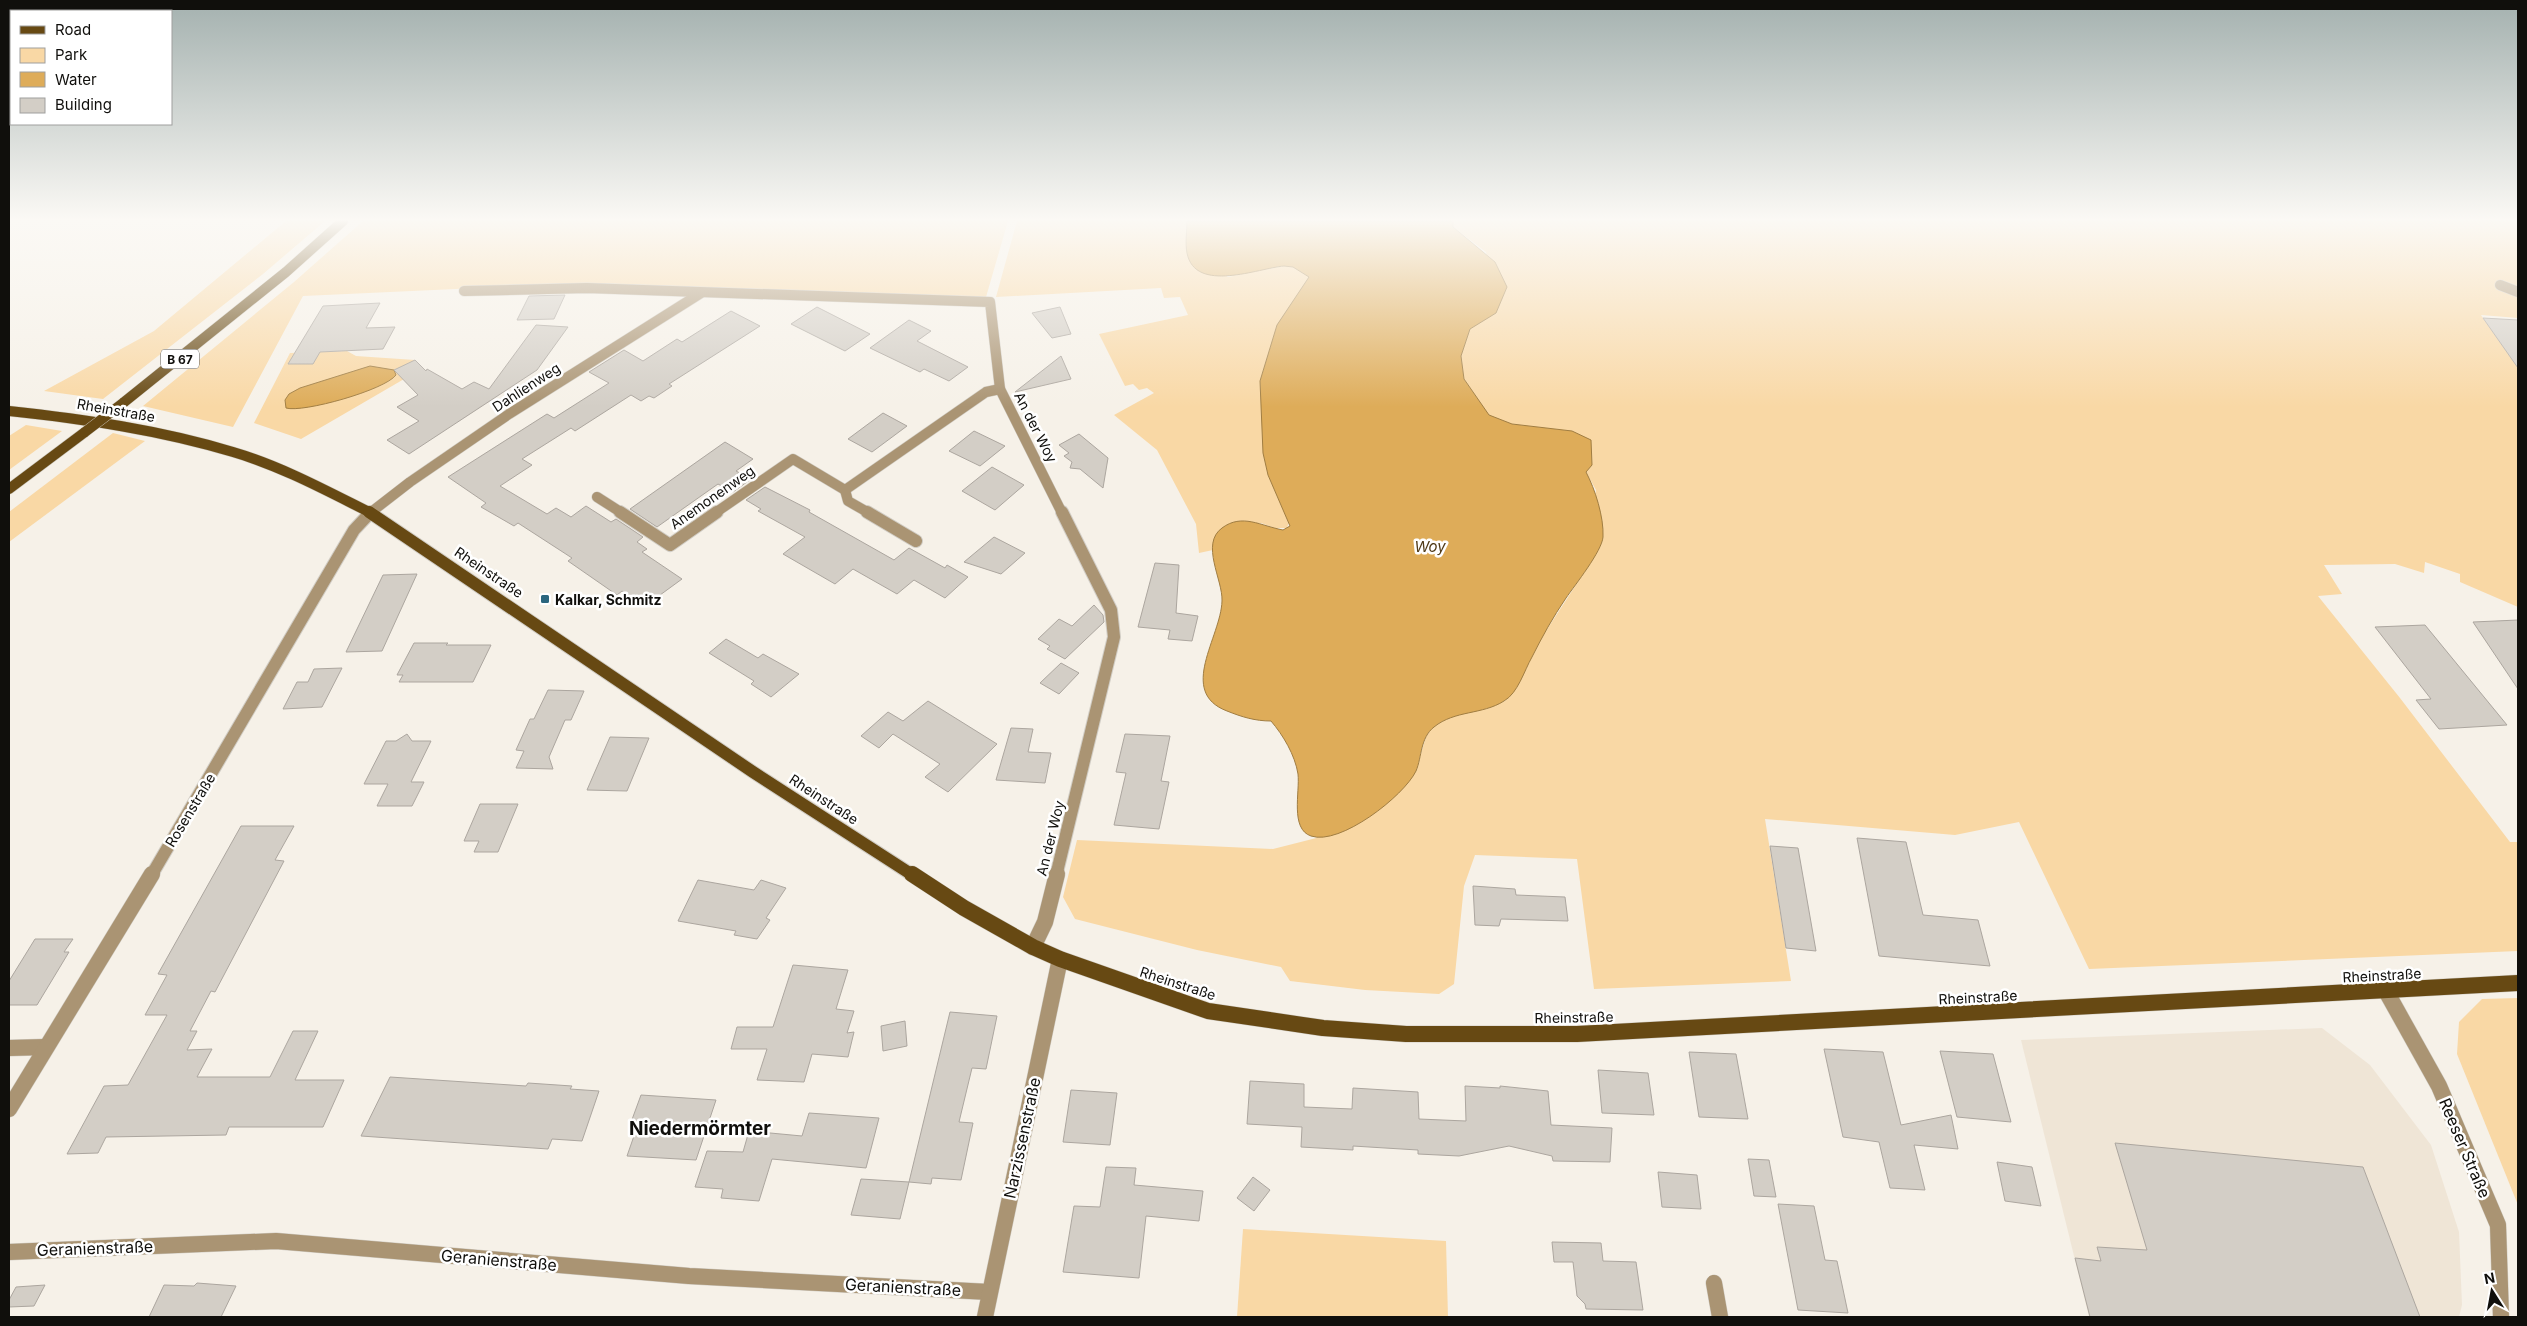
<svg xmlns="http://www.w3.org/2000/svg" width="2527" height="1326" viewBox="0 0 2527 1326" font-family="Inter,sans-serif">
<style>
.built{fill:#efe5d6}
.green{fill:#f9d8a5}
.water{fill:#deac59;stroke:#a07d42}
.building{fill:#d3cec6;stroke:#aca69f}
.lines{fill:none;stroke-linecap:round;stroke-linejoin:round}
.minor-far2-casing{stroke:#d1cdc5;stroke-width:11}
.minor-far1-casing{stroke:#d1cdc5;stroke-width:14}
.minor-casing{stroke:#d1cdc5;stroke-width:17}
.major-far2-casing{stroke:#d1cdc5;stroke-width:11}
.major-far1-casing{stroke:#d1cdc5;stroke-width:14}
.major-casing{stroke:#d1cdc5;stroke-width:17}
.minor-far2{stroke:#aa9473;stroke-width:10}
.minor-far1{stroke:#aa9473;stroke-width:12}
.minor{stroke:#aa9473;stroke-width:16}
.major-far2{stroke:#674913;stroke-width:10}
.major-far1{stroke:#674913;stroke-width:12}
.major{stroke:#674913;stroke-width:16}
.major-bridge-casing{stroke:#d1cdc5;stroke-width:11;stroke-linecap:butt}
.major-bridge{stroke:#674913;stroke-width:10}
.poi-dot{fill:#2b667e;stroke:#fff;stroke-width:2}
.labels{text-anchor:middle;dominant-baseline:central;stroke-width:5;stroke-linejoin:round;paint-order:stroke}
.shield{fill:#fff;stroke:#585755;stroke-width:1}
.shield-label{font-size:12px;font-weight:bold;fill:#100f0c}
.street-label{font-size:14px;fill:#100f0c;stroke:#fff}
.poi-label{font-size:14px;font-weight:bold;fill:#100f0c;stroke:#fff;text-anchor:start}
.water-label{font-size:15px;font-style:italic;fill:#503a17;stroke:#fff}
.near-street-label{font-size:16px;fill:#100f0c;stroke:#fff}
.near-quarter-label{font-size:19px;font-weight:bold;fill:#100f0c;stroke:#fff}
</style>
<rect width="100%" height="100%" fill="#f6f1e8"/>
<path class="built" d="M 2322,1028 L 2370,1065 L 2431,1145 L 2459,1232 L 2462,1305 L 2459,1317 L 2089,1317 L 2021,1040 Z"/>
<g class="green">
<path d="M 286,221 L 325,221 L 263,274 L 103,399 L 44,391 L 154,331 Z"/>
<path d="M 363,221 L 1008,221 L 986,297 L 588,283 L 303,296 L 233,427 L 143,406 L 294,282 Z"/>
<path d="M 1017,221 L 1187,221 L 1187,254 L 1228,277 L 1284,266 L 1293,267 L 1309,277 L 1277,325 L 1260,381 L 1268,475 L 1289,522 L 1287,528 L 1275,528 L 1261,523 L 1222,528 L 1215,536 L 1213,550 L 1199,553 L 1196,524 L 1157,450 L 1114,415 L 1154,393 L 1147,388 L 1139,390 L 1133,384 L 1125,386 L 1099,334 L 1188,315 L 1180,297 L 1164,298 L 1161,288 L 996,297 Z"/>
<path d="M 1453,221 L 2518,221 L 2518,318 L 2481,315 L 2518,368 L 2518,607 L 2460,582 L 2460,574 L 2425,562 L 2424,573 L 2395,564 L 2324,565 L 2342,594 L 2318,596 L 2400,698 L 2510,842 L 2518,842 L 2518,951 L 2089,969 L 2019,822 L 1955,835 L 1765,819 L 1791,981 L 1594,989 L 1577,859 L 1475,855 L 1464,886 L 1454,984 L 1439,994 L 1365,990 L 1290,981 L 1281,967 L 1197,950 L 1075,919 L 1063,897 L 1077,840 L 1273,849 L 1344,831 L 1416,770 L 1426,737 L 1432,728 L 1450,716 L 1489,708 L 1505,701 L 1514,690 L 1542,637 L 1585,571 L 1596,490 L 1586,472 L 1539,428 L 1512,424 L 1488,415 L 1464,379 L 1461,356 L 1470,329 L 1496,313 L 1486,252 L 1453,227 Z"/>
<path d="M 347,351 L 356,356 L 415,360 L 423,368 L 301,439 L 254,423 L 290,353 Z"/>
<path d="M 26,425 L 62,431 L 9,470 L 9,436 Z"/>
<path d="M 113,433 L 145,441 L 9,542 L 9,512 Z"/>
<path d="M 2518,998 L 2518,1205 L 2457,1054 L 2459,1022 L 2482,999 Z"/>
<path d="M 1243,1229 L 1446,1241 L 1448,1317 L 1237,1317 Z"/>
</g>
<g class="water">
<path d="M 1187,221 L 1453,221 L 1453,227 L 1495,262 L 1507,287 L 1496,313 L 1470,329 L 1461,356 L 1464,379 L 1489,415 L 1512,424 L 1572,431 L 1591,440 L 1592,465 L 1586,472 C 1595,489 1604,517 1603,537 C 1602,551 1575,585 1566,598 C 1553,617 1542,637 1532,657 C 1524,671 1518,693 1504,701 C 1482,715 1455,710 1434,727 C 1420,738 1422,757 1416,771 C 1404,796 1340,846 1311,836 C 1290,829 1300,792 1298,774 C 1295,755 1283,735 1271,721 C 1255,721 1242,717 1227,711 C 1177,692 1221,637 1222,601 C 1223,580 1200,544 1222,528 C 1242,513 1261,526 1283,530 L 1290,526 L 1268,475 L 1263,453 L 1260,381 L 1277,325 L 1309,277 L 1293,267 L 1284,266 C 1259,268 1195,294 1187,253 C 1185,243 1187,231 1187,221 Z"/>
<path d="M 370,366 L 394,370 L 396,375 C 385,390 303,413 286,408 L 285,400 L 289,394 L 300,388 Z"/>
</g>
<g class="building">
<path d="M 565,295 L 554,319 L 517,320 L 529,296 Z"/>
<path d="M 380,303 L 366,328 L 395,327 L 383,349 L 320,352 L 313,364 L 288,364 L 323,306 Z"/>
<path d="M 817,307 L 870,334 L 845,351 L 791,324 Z"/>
<path d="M 1060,307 L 1071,334 L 1052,338 L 1032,313 Z"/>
<path d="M 731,311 L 760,326 L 669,384 L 672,386 L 654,398 L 649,396 L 641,401 L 631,395 L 575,431 L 571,428 L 522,459 L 532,465 L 500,486 L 547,514 L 556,508 L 571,517 L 586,506 L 611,522 L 616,519 L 643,537 L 637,542 L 647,549 L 642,552 L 682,579 L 645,606 L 622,591 L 617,595 L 568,561 L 572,558 L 518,523 L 514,526 L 481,507 L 486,503 L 448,477 L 547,414 L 554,418 L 609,383 L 589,372 L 624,350 L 643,361 L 677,339 L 682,342 Z"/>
<path d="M 2483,318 L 2518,320 L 2518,368 Z"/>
<path d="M 909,320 L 931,331 L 917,341 L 968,367 L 949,381 L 924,369 L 920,372 L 870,348 Z"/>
<path d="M 536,325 L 568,327 L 537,370 L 412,452 L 409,454 L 387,440 L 419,421 L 397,407 L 418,395 L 394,370 L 415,360 L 426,371 L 427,369 L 462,389 L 474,382 L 489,389 Z"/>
<path d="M 1061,356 L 1071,379 L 1015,392 Z"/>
<path d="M 883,413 L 907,426 L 872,452 L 848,439 Z"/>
<path d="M 974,431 L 1005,446 L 980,466 L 949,451 Z"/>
<path d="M 1079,434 L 1108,458 L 1103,488 L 1080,469 L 1070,468 L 1072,462 L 1064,456 L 1069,453 L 1059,445 Z"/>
<path d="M 725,442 L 753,459 L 736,471 L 751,479 L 733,492 L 718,484 L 657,527 L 630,509 Z"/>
<path d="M 992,467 L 1024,485 L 995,510 L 962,491 Z"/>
<path d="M 765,487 L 810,510 L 809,512 L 894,560 L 909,548 L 945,568 L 947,565 L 968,577 L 945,598 L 914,580 L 897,594 L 853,569 L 835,584 L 783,554 L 805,537 L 758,511 L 761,509 L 746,500 Z"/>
<path d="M 994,537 L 1025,553 L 1001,574 L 964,562 Z"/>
<path d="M 1155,563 L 1179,565 L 1176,613 L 1198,616 L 1192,641 L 1168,639 L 1170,630 L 1138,627 Z"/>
<path d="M 417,574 L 382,651 L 346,652 L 383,575 Z"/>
<path d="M 1094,605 L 1103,615 L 1104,622 L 1065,659 L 1047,649 L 1050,646 L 1038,639 L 1059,619 L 1072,626 Z"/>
<path d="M 2518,620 L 2518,689 L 2473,622 Z"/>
<path d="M 2425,625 L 2507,725 L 2439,729 L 2416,700 L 2431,699 L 2375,627 Z"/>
<path d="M 726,639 L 758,658 L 763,654 L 799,674 L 771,697 L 751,684 L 754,681 L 709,653 Z"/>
<path d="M 414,643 L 448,643 L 446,645 L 491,645 L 473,682 L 399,682 L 403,675 L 397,675 Z"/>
<path d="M 1061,663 L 1079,673 L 1059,694 L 1040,683 Z"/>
<path d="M 342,668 L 322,707 L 283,709 L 297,682 L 308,682 L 314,669 Z"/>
<path d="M 548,690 L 584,691 L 571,720 L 565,720 L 549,757 L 553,769 L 516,768 L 524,751 L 516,750 L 530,719 L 534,719 Z"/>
<path d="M 928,701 L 997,744 L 948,792 L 925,777 L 940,764 L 893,734 L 879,748 L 861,736 L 888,712 L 903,721 Z"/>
<path d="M 1011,728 L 1033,729 L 1028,752 L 1051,753 L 1045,783 L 996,780 Z"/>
<path d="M 407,734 L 412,741 L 431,741 L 411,782 L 424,782 L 412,806 L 377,806 L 388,784 L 364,784 L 386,741 L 396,741 Z"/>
<path d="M 1125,734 L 1170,736 L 1161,781 L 1169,782 L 1159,829 L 1114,825 L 1126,773 L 1116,772 Z"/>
<path d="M 610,737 L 649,738 L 627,791 L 587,790 Z"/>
<path d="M 480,804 L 518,804 L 498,852 L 474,852 L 479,841 L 464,841 Z"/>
<path d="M 241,826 L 294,826 L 275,860 L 284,861 L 215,992 L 211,991 L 190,1031 L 197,1031 L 187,1050 L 212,1049 L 197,1077 L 270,1077 L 293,1031 L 318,1031 L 295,1080 L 344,1080 L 323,1127 L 229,1127 L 226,1135 L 106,1137 L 98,1153 L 67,1154 L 104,1086 L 128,1085 L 167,1015 L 145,1015 L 167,975 L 158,974 Z"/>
<path d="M 1857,838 L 1906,842 L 1923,915 L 1978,920 L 1990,966 L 1879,956 Z"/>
<path d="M 1770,846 L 1798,848 L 1816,951 L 1786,948 Z"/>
<path d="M 698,880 L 754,890 L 761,880 L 786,888 L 766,918 L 770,920 L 757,939 L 734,935 L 736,931 L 678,921 Z"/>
<path d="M 1473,886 L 1515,889 L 1516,895 L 1565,897 L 1568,921 L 1501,919 L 1499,926 L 1475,925 Z"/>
<path d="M 35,939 L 73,939 L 64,952 L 69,952 L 37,1005 L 9,1005 L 9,981 Z"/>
<path d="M 793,965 L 848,970 L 836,1009 L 854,1011 L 847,1033 L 854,1032 L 848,1057 L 812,1054 L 804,1082 L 757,1080 L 767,1049 L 731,1049 L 737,1027 L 773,1027 Z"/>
<path d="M 950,1012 L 997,1016 L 986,1069 L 972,1068 L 959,1122 L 973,1123 L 961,1180 L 932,1178 L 931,1184 L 909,1182 Z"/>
<path d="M 905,1021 L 907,1046 L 883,1051 L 881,1026 Z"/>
<path d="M 1824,1049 L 1883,1052 L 1901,1125 L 1951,1115 L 1958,1149 L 1914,1145 L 1925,1190 L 1890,1188 L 1879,1142 L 1843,1137 Z"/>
<path d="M 1940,1051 L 1993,1054 L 2011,1122 L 1957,1117 Z"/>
<path d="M 1689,1052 L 1736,1054 L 1748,1119 L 1699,1117 Z"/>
<path d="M 1598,1070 L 1648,1073 L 1654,1115 L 1602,1113 Z"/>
<path d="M 390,1077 L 526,1086 L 528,1083 L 572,1086 L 570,1089 L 599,1091 L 582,1141 L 552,1139 L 548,1149 L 361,1136 Z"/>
<path d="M 1250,1081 L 1304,1084 L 1304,1107 L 1352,1109 L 1353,1088 L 1418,1092 L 1419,1119 L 1466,1121 L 1465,1086 L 1500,1088 L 1500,1086 L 1548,1091 L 1551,1125 L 1612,1128 L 1610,1162 L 1553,1161 L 1552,1156 L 1509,1146 L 1459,1156 L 1418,1154 L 1418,1150 L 1385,1148 L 1353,1146 L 1353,1150 L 1301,1147 L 1302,1127 L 1247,1124 Z"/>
<path d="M 1071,1090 L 1117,1093 L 1110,1145 L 1063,1142 Z"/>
<path d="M 641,1095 L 716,1100 L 696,1160 L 627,1156 L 635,1133 L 630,1125 Z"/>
<path d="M 809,1113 L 879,1118 L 866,1168 L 772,1159 L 759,1201 L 721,1198 L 723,1189 L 695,1187 L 707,1151 L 743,1152 L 749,1131 L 802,1136 Z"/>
<path d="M 2115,1143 L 2363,1167 L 2420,1317 L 2090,1317 L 2075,1258 L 2101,1261 L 2097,1247 L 2147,1250 Z"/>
<path d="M 1748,1159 L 1769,1160 L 1776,1197 L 1754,1196 Z"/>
<path d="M 1997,1162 L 2032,1167 L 2041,1206 L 2005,1201 Z"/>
<path d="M 1106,1167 L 1136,1168 L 1134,1185 L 1203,1191 L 1199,1221 L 1146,1216 L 1139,1278 L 1063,1272 L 1074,1206 L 1100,1207 Z"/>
<path d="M 1658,1172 L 1697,1175 L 1701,1209 L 1662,1207 Z"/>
<path d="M 1253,1177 L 1270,1190 L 1254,1211 L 1237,1198 Z"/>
<path d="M 861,1179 L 909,1182 L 900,1219 L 851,1215 Z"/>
<path d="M 1778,1204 L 1814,1206 L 1825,1260 L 1837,1261 L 1848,1313 L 1798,1310 Z"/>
<path d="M 1552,1242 L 1601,1243 L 1603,1261 L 1636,1262 L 1643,1310 L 1586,1309 L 1585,1304 L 1577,1296 L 1573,1262 L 1554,1262 Z"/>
<path d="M 197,1283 L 236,1286 L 221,1317 L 149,1317 L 164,1285 L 194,1286 Z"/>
<path d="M 45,1285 L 34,1306 L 9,1307 L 9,1300 L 16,1287 Z"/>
</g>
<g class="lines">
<defs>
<g id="minor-far2">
<path d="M 2500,285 L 2518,292"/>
<path d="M 464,291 L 587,288 L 990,302 L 1000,389 L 1062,513"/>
<path d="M 845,490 L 848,501 L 869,513"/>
<path d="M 597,497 L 622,513"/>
<path d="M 370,513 L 410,482 L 509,414 L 701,293"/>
<path d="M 715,513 L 793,459 L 845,490 L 986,392 L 1000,389"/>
</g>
<g id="minor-far1">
<path d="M 620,512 L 670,545 L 717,512"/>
<path d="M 867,512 L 916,541"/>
<path d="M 151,876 L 354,530 L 371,512"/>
<path d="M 1056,876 L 1114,637 L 1111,610 L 1062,512"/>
</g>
<g id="minor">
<path d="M 1033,947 L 1045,922 L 1057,874"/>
<path d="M 2386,991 L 2439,1086 L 2498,1225 L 2501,1317"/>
<path d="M 9,1048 L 46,1047"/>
<path d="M 9,1109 L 152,874"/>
<path d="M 9,1252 L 276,1241 L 689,1276 L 989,1292"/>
<path d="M 1714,1283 L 1720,1317"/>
<path d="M 985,1317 L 1060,959"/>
</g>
<g id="major-far2">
<path d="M 123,403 L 286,272 L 343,221"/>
<path d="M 9,411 C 84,419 160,430 233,452 C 281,466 327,491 371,513"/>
<path d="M 9,489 L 85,432"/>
</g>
<path id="major-far1" d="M 369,512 L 753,772 L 914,876"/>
<path id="major" d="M 912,874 L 964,908 L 1033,947 L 1060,959 L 1208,1011 L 1323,1028 L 1406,1034 L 1577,1034 L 2518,983"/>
</defs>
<use href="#minor-far2" class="minor-far2-casing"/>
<use href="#minor-far1" class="minor-far1-casing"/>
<use href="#minor" class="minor-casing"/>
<use href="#major-far2" class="major-far2-casing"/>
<use href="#major-far1" class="major-far1-casing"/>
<use href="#major" class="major-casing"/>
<use href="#minor-far2" class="minor-far2"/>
<use href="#minor-far1" class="minor-far1"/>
<use href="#minor" class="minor"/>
<use href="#major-far2" class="major-far2"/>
<use href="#major-far1" class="major-far1"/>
<use href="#major" class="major"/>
<defs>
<path id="major-bridge" d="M 85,432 L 123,403"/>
</defs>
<use href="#major-bridge" class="major-bridge-casing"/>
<use href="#major-bridge" class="major-bridge"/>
</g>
<linearGradient id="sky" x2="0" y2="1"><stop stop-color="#a4b1af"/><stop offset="0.54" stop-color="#fbf9f5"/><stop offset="1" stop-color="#fbf9f5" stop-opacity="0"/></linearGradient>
<rect width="2527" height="407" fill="url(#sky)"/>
<rect class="poi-dot" x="540" y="594" width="10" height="10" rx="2.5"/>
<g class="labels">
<rect class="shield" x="161" y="349.5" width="38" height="19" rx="4"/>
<g class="shield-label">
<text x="180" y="359">B 67</text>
</g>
<g class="street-label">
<text transform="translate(526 387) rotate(-33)">Dahlienweg</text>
<text transform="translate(116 410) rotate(10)">Rheinstraße</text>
<text transform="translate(1036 427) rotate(63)">An der Woy</text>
<text transform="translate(712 497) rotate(-35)">Anemonenweg</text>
<text transform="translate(489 572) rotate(34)">Rheinstraße</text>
<text transform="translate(824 799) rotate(33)">Rheinstraße</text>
<text transform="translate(190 810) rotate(-59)">Rosenstraße</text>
<text transform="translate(1050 838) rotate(-76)">An der Woy</text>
<text transform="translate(2382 975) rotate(-3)">Rheinstraße</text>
<text transform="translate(1178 983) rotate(18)">Rheinstraße</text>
<text transform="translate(1978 997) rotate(-3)">Rheinstraße</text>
<text transform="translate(1574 1017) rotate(-1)">Rheinstraße</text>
</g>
<g class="poi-label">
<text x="555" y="599">Kalkar, Schmitz</text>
</g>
<g class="water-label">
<text x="1430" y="546">Woy</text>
</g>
<g class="near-street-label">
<text transform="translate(1022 1138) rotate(-78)">Narzissenstraße</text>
<text transform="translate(2465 1148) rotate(67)">Reeser Straße</text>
<text transform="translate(95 1248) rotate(-2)">Geranienstraße</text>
<text transform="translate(499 1260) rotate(5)">Geranienstraße</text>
<text transform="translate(903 1287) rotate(3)">Geranienstraße</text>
</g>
<g class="near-quarter-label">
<text x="700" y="1128">Niedermörmter</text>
</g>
</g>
<rect width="2527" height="1326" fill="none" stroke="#100f0c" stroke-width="20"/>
<rect x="10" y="10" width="162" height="115" fill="#ffffff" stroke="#9f9f9e"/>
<rect x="20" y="26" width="25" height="8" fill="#674913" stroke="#9f9f9e"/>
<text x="55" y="35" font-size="15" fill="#100f0c">Road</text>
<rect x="20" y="48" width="25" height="15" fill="#f9d8a5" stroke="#9f9f9e"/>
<text x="55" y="60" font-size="15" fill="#100f0c">Park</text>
<rect x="20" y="72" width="25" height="15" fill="#deac59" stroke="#9f9f9e"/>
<text x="55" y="85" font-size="15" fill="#100f0c">Water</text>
<rect x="20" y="98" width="25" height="15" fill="#d3cec6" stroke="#9f9f9e"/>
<text x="55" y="110" font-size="15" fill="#100f0c">Building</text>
<g transform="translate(2492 1291) rotate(349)" stroke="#ffffff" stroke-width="4" paint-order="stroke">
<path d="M0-4L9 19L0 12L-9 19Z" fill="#100f0c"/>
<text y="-8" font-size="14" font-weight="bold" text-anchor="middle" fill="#100f0c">N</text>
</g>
</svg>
